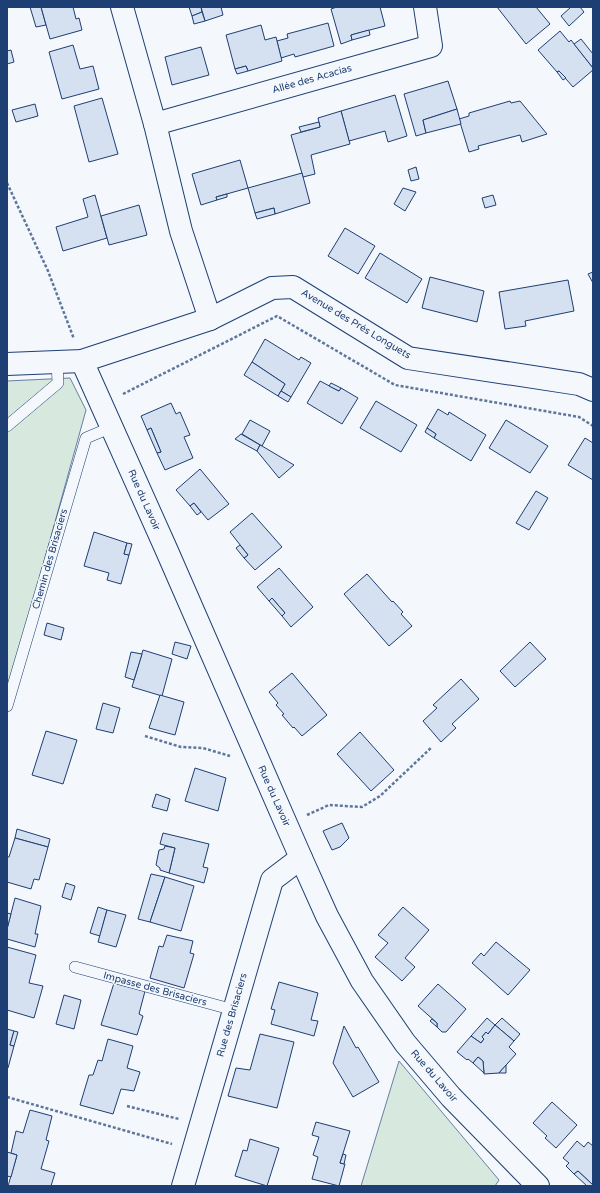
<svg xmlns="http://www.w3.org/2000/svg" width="600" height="1193" viewBox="0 0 600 1193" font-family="'Varela Round',sans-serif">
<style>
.green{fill:#d7e8df;stroke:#687fa3}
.building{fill:#d5e0f0;stroke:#1d3f73}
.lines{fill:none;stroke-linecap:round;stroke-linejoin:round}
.service-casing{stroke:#1d3f73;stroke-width:12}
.minor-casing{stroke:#1d3f73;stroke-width:24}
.path{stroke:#5e769c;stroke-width:2.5;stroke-dasharray:3 2;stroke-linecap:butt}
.service{stroke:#f4f7fb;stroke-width:11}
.minor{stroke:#f4f7fb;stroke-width:22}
.labels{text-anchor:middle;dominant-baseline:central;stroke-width:3;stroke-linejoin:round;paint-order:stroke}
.street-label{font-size:10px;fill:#1d3f73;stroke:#f4f7fb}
</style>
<rect width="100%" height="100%" fill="#f4f7fb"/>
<g class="green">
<path d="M 70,378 L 86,410 L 7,695 L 7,381 Z"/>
<path d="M 399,1061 L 499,1180 L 495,1186 L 361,1186 Z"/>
</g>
<g class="building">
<path d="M 30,7 L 41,7 L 46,25 L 36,27 Z"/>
<path d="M 41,7 L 73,7 L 76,19 L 79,18 L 82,30 L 50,39 Z"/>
<path d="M 189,7 L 201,7 L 202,12 L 192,16 Z"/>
<path d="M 201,7 L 221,7 L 223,15 L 205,21 Z"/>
<path d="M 337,7 L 380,7 L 385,26 L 351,35 L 352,40 L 341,44 L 331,9 Z"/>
<path d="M 497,7 L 536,7 L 550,24 L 526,44 Z"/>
<path d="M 571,7 L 580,7 L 584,12 L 569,26 L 561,16 Z"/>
<path d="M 202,12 L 205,21 L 194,24 L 192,16 Z"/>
<path d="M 328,23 L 334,46 L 295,57 L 294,54 L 281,58 L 277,41 L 288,38 L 287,34 Z"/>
<path d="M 261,25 L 265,40 L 276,37 L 282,61 L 248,71 L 246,66 L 235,69 L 226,35 Z"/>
<path d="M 369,30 L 370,35 L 352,40 L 351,35 Z"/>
<path d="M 560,31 L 569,42 L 571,40 L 593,68 L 593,70 L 573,87 L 559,71 L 557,72 L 538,50 Z"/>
<path d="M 581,39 L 593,54 L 593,68 L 574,44 Z"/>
<path d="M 73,45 L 80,69 L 93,66 L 99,89 L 62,99 L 49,52 Z"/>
<path d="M 201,47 L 209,75 L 172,85 L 165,57 Z"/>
<path d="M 11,50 L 14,62 L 7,64 L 7,51 Z"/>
<path d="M 246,66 L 248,71 L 237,74 L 235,69 Z"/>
<path d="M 559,71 L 566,78 L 563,80 L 557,72 Z"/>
<path d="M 448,81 L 457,109 L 423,120 L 426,133 L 416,136 L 404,94 Z"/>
<path d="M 395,95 L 407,136 L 388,142 L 385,131 L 349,141 L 341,111 Z"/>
<path d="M 102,98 L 118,154 L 89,162 L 74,106 Z"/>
<path d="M 510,101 L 511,103 L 520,101 L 547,134 L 522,142 L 520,135 L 478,146 L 479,149 L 469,152 L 459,119 L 469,116 L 469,113 Z"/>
<path d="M 35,104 L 38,116 L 16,122 L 12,110 Z"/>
<path d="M 457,109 L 461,124 L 426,133 L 423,120 Z"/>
<path d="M 341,111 L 350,144 L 311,155 L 315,174 L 303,177 L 291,135 L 320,127 L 318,118 Z"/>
<path d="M 319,122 L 320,127 L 301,132 L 299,127 Z"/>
<path d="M 240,160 L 248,188 L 216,197 L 217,200 L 201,205 L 192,174 Z"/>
<path d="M 416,167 L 419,179 L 411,181 L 408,170 Z"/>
<path d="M 302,173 L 310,203 L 275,214 L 274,208 L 255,213 L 248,188 Z"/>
<path d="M 403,188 L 416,192 L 405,211 L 394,204 Z"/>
<path d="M 227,194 L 227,197 L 217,200 L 216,197 Z"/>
<path d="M 95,195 L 107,238 L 63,251 L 56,227 L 88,217 L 83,199 Z"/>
<path d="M 493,195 L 496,205 L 485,208 L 482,198 Z"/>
<path d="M 139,205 L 147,235 L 109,245 L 101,216 Z"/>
<path d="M 274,208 L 275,214 L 257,219 L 255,213 Z"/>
<path d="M 345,228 L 375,246 L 358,274 L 328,256 Z"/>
<path d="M 380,253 L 422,279 L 407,303 L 365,278 Z"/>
<path d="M 593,272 L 593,283 L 588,274 Z"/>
<path d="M 430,277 L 484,291 L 477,322 L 422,308 Z"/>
<path d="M 568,280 L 574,311 L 525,321 L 526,326 L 505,329 L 499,292 Z"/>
<path d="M 265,339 L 299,360 L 301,357 L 311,363 L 291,397 L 281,391 L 285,384 L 252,362 Z"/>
<path d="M 252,362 L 285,384 L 278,396 L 244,375 Z"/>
<path d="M 320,381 L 339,391 L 341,388 L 358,398 L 342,424 L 307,403 Z"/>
<path d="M 331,383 L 341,388 L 339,391 L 329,386 Z"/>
<path d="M 281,391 L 291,397 L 288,402 L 278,396 Z"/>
<path d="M 376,401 L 417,425 L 401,452 L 360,428 Z"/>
<path d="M 171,403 L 176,414 L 180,412 L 190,435 L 184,437 L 193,458 L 165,470 L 157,453 L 161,452 L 151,428 L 147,430 L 141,416 Z"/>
<path d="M 438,409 L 448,415 L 449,412 L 486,435 L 471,461 L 434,438 L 436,434 L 427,428 Z"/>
<path d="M 250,420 L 270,431 L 262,446 L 242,434 Z"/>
<path d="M 506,420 L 548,446 L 530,473 L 489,448 Z"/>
<path d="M 151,428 L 161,452 L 157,453 L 147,430 Z"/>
<path d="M 427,428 L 436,434 L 434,438 L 425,432 Z"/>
<path d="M 241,434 L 260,445 L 257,451 L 235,439 Z"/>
<path d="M 585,438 L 593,443 L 593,480 L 568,465 Z"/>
<path d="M 260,445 L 262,446 L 294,465 L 279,478 L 257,451 Z"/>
<path d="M 200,469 L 229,504 L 208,520 L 194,503 L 190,506 L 176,490 Z"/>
<path d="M 536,491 L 548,498 L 529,530 L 516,523 Z"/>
<path d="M 194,503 L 201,512 L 197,515 L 190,506 Z"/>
<path d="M 252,513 L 282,547 L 255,570 L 244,558 L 248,555 L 230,532 Z"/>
<path d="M 94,532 L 127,543 L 124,554 L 129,555 L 121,584 L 107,580 L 109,573 L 84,566 Z"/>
<path d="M 127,543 L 132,544 L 129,555 L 124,554 Z"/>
<path d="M 240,545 L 248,555 L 244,558 L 236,548 Z"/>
<path d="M 279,568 L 313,607 L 291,627 L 282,616 L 285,613 L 272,598 L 269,601 L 257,587 Z"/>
<path d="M 367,574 L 392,602 L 393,601 L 403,612 L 401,614 L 412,626 L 389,646 L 344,594 Z"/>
<path d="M 272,598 L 285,613 L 282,616 L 269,601 Z"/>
<path d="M 47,623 L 64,628 L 61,640 L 44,635 Z"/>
<path d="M 175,642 L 191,646 L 187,659 L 172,654 Z"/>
<path d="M 530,642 L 546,659 L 515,687 L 500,671 Z"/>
<path d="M 143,650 L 172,659 L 162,696 L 132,687 Z"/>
<path d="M 131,652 L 142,654 L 134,680 L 125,677 Z"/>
<path d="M 292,673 L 327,715 L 302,736 L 294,727 L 293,728 L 282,715 L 284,714 L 276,705 L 278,703 L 269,692 Z"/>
<path d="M 461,679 L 479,699 L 452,724 L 456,728 L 441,742 L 423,721 L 437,708 L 433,705 Z"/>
<path d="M 160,695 L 184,702 L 175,735 L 149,728 Z"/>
<path d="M 103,703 L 120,708 L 113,733 L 96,729 Z"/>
<path d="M 46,731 L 77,740 L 63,784 L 32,775 Z"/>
<path d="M 360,732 L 394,770 L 371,791 L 337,754 Z"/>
<path d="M 195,768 L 226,778 L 218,811 L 185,801 Z"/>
<path d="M 156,794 L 170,799 L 167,811 L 152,807 Z"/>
<path d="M 342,823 L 349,838 L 340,847 L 332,850 L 323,831 Z"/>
<path d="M 17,829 L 50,839 L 48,847 L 15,838 Z"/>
<path d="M 163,833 L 209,844 L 203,867 L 208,868 L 204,883 L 169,873 L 175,848 L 160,844 Z"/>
<path d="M 15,838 L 48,847 L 39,880 L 34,879 L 31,889 L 7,882 L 7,857 L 9,857 Z"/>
<path d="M 165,846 L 175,848 L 169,873 L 160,870 L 160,868 L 156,865 L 159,850 L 164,849 Z"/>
<path d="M 151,874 L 165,877 L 150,922 L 138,919 Z"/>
<path d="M 165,877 L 194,886 L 181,931 L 150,922 Z"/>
<path d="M 66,883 L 75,886 L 71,900 L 62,897 Z"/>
<path d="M 15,898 L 41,906 L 35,934 L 38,934 L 35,947 L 7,939 L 7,929 Z"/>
<path d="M 98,907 L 107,910 L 100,936 L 90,933 Z"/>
<path d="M 403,907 L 429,930 L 405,958 L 415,967 L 402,981 L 375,957 L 388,943 L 378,935 Z"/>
<path d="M 107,910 L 126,915 L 116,947 L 98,942 Z"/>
<path d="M 7,913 L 11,914 L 7,929 Z"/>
<path d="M 167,935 L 193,941 L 190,953 L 194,954 L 184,988 L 150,978 L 159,946 L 163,947 Z"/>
<path d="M 496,942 L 530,970 L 508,995 L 472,963 L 481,953 L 484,956 Z"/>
<path d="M 7,947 L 36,955 L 29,983 L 43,986 L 34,1018 L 7,1010 Z"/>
<path d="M 279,982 L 318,993 L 311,1020 L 318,1021 L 314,1036 L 271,1024 L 275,1010 L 271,1009 Z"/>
<path d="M 114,983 L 145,991 L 139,1014 L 143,1016 L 137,1035 L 101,1025 Z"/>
<path d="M 438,984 L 466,1009 L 446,1032 L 442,1032 L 437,1027 L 437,1023 L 418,1006 Z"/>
<path d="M 64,995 L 81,1000 L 74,1029 L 56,1024 Z"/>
<path d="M 487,1018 L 495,1025 L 488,1034 L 486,1032 L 482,1037 L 484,1039 L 481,1043 L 471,1036 Z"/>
<path d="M 502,1018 L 520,1034 L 514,1041 L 495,1025 Z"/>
<path d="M 432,1019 L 437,1023 L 437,1027 L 430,1021 Z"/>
<path d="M 495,1025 L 514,1041 L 509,1047 L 516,1054 L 499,1073 L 484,1074 L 483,1061 L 478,1057 L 473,1063 L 468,1059 L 467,1060 L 457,1052 L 471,1036 L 481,1043 L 484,1039 L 482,1037 L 486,1032 L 488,1034 Z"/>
<path d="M 344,1026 L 356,1048 L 358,1047 L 379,1082 L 353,1097 L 333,1063 Z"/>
<path d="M 7,1029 L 14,1031 L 10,1045 L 14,1046 L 8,1068 L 7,1068 Z"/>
<path d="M 14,1031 L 18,1032 L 14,1046 L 10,1045 Z"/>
<path d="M 260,1034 L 294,1042 L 277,1108 L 228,1096 L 236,1068 L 250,1070 Z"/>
<path d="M 108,1039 L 133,1046 L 127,1068 L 140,1072 L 134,1091 L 121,1089 L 113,1114 L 80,1105 L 89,1075 L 93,1075 L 98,1060 L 102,1061 Z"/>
<path d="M 478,1057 L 483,1061 L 484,1073 L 473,1063 Z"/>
<path d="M 506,1065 L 506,1073 L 499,1073 Z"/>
<path d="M 552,1102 L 577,1125 L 556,1148 L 545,1138 L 547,1136 L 533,1123 Z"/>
<path d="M 30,1110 L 52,1116 L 46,1140 L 49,1141 L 41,1169 L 55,1173 L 51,1186 L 8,1186 L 17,1155 L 11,1153 L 16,1131 L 23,1133 Z"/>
<path d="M 316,1122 L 350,1131 L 340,1163 L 345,1164 L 339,1186 L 312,1179 L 318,1157 L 313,1155 L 319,1137 L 312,1135 Z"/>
<path d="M 250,1139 L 279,1148 L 267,1186 L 235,1176 L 243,1150 L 247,1151 Z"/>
<path d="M 577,1141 L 584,1147 L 588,1142 L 593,1146 L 593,1185 L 578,1171 L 574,1174 L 566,1166 L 569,1163 L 563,1158 Z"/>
<path d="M 7,1152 L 17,1155 L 11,1177 L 7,1176 Z"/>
<path d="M 343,1154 L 346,1155 L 344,1164 L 340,1163 Z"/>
<path d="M 578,1171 L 593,1185 L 592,1186 L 587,1186 L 574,1174 Z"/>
</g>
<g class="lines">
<defs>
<g id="service">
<path d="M 7,426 L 58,383 L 57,362"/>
<path d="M 7,706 L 86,438 L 112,427"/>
<path d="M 75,967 L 234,1010"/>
</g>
<g id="minor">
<path d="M 122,7 L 155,124 L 431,46 L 425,7"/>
<path d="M 155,124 L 181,231 L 210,319"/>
<path d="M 82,361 L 167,551 L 301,858 L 327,916 L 362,981 L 405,1043 L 451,1097 L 538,1186"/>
<path d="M 7,364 L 82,361 L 210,319 L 272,288 L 293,287 L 408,358 L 579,384 L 593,390"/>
<path d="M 183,1186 L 272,880 L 301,858"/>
</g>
</defs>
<use href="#service" class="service-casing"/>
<use href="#minor" class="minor-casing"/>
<g class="path">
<path d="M 7,183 L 48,271 L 74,339"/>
<path d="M 123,394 L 277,316 L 395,385 L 579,417 L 593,426"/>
<path d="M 145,736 L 181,747 L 203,748 L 230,756"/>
<path d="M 307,815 L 329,805 L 362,807 L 380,796 L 432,747"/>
<path d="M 7,1097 L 172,1144"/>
<path d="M 127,1106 L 179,1119"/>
</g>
<use href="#service" class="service"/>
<use href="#minor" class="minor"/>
</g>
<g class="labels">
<g class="street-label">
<text transform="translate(312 79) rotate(-16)">Allée des Acacias</text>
<text transform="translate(356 324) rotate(31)">Avenue des Prés Longuets</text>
<text transform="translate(144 500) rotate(66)">Rue du Lavoir</text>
<text transform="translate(50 559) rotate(-74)">Chemin des Brisaciers</text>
<text transform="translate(274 796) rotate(66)">Rue du Lavoir</text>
<text transform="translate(155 989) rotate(15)">Impasse des Brisaciers</text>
<text transform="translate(232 1015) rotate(-74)">Rue des Brisaciers</text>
<text transform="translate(434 1076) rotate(49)">Rue du Lavoir</text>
</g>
</g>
<rect width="600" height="1193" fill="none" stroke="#1d3f73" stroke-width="16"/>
</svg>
